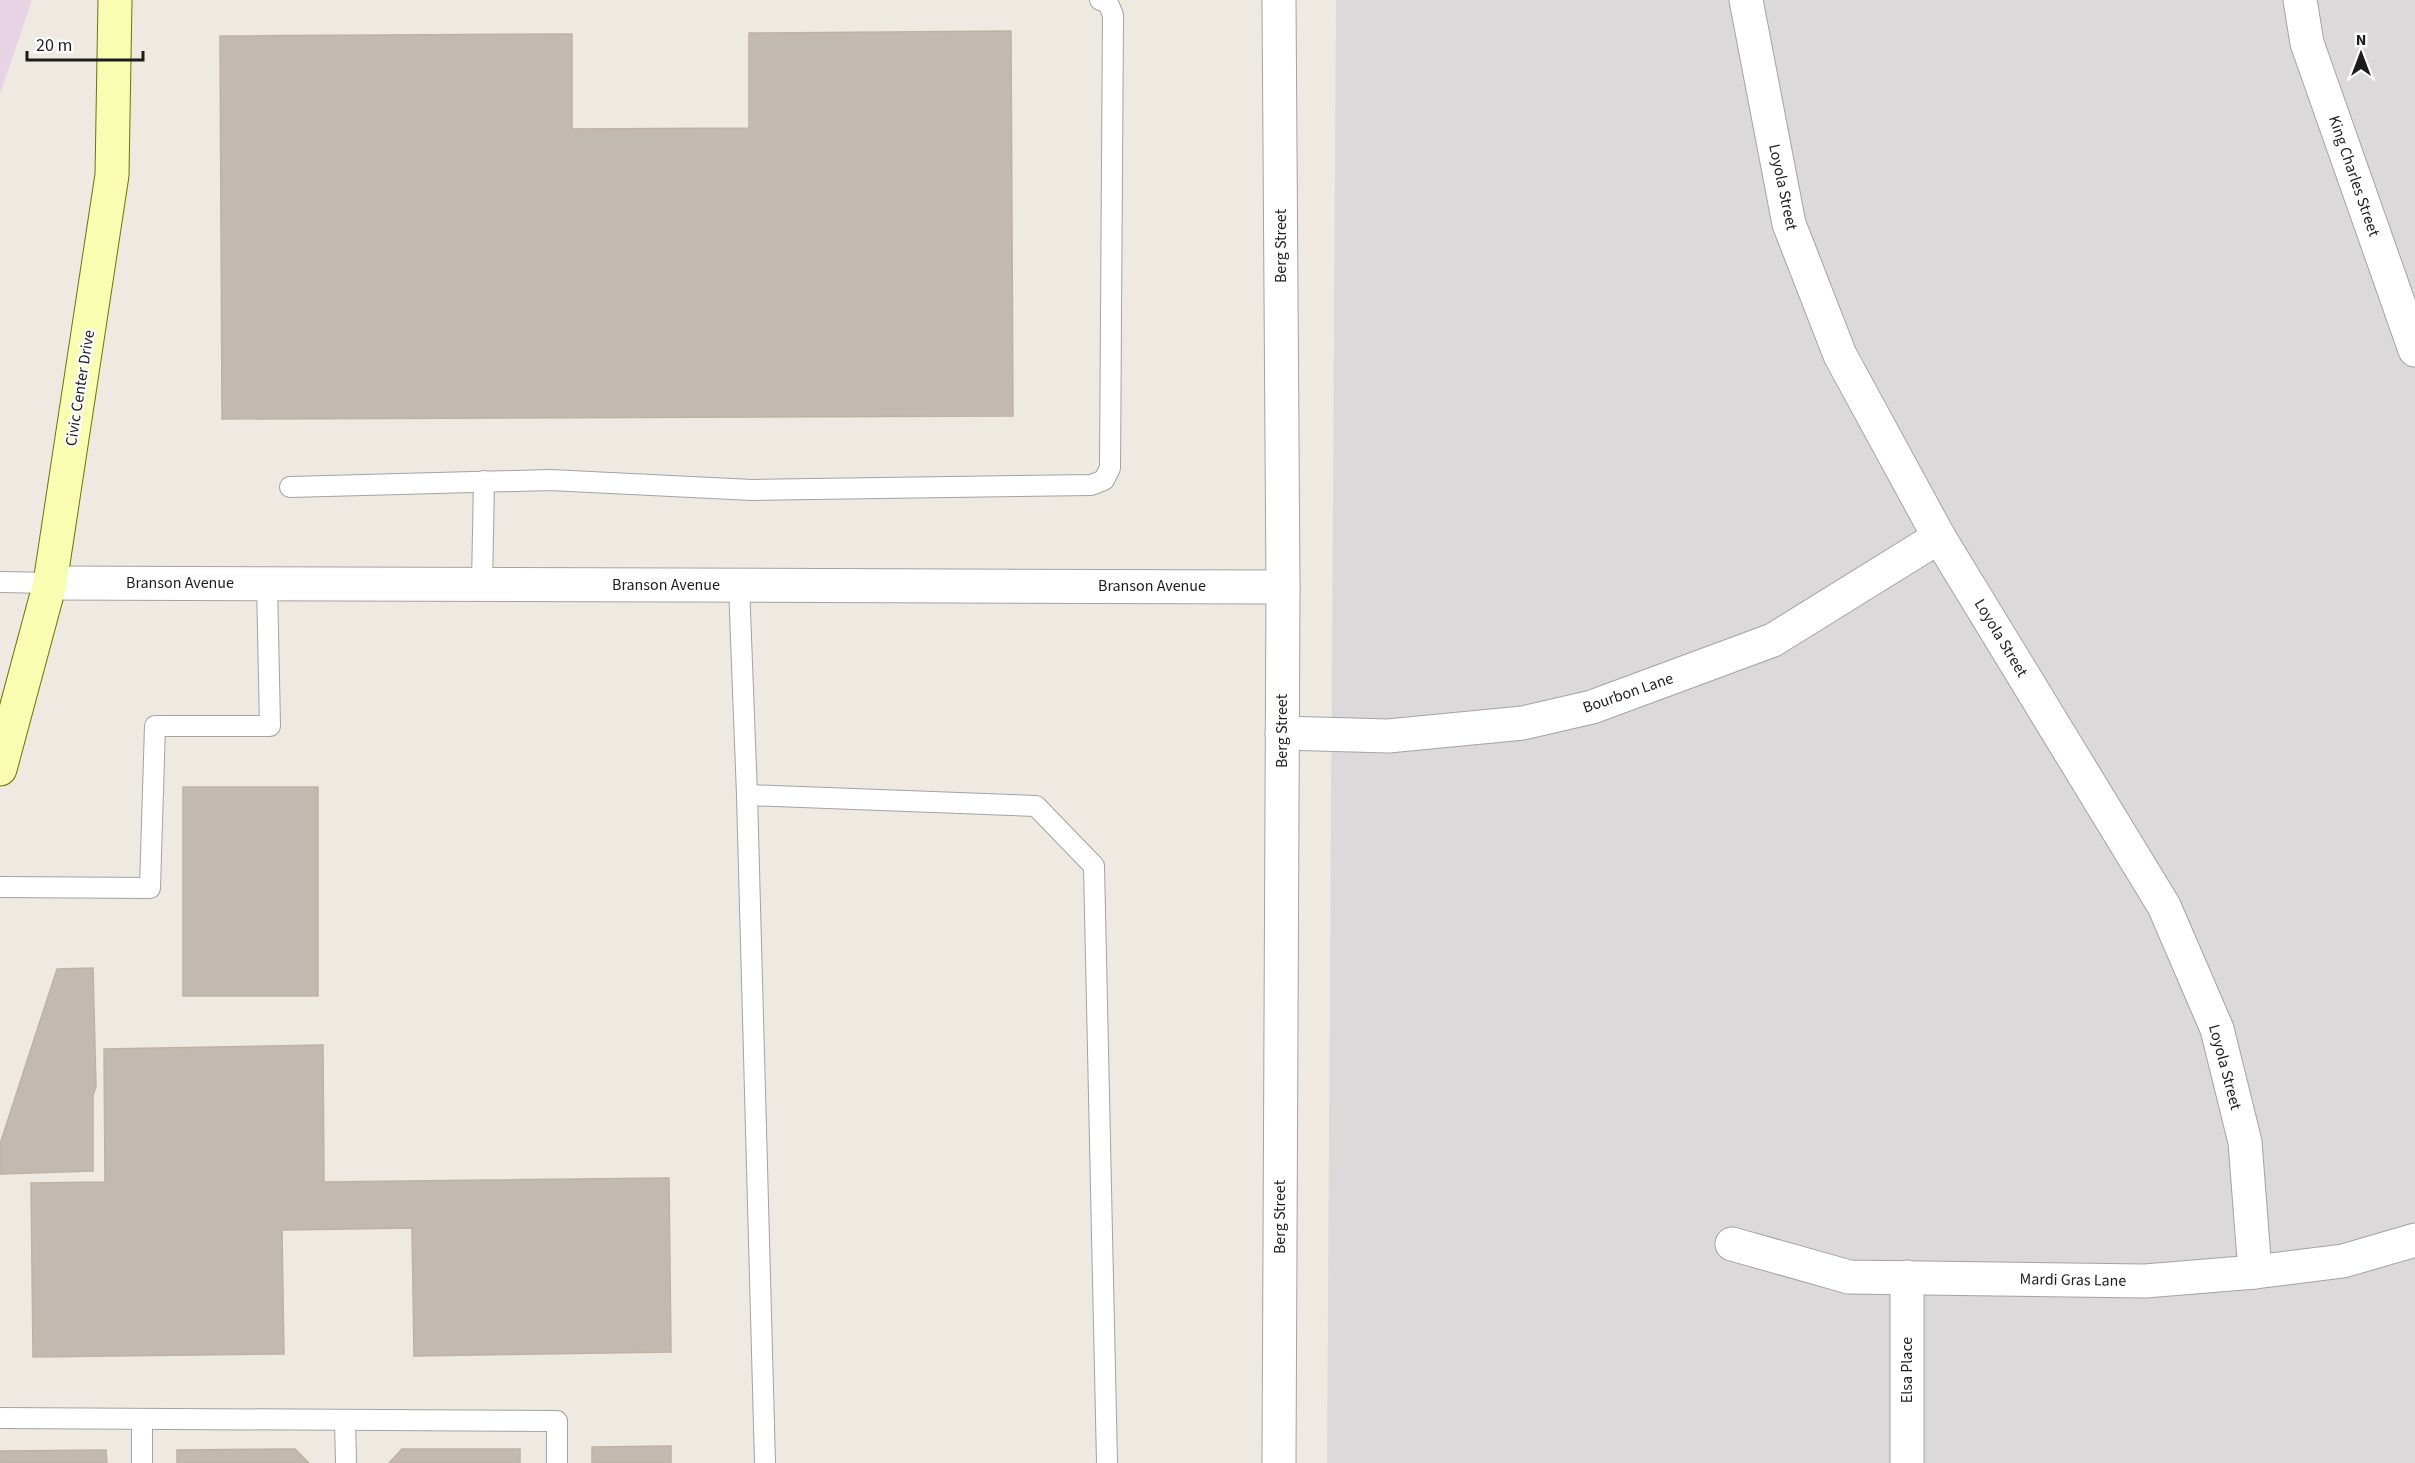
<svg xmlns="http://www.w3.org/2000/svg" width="2415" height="1463" viewBox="0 0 2415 1463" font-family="'Source Sans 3',sans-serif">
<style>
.residential{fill:#dbd9d9}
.industrial{fill:#e8d3e4}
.building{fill:#c2bab1;stroke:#c1b1a3;stroke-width:1.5}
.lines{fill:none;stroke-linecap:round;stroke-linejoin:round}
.lane-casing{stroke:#a3a3a3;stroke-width:22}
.street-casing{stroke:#a3a3a3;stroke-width:35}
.secondary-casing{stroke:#687700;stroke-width:35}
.lane{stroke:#fff;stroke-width:20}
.street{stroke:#fff;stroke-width:33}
.secondary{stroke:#f8fdb1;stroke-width:33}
.labels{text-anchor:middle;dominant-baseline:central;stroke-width:4.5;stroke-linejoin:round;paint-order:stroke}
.street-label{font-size:16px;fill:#1c1c1c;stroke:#fff}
</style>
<rect width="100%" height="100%" fill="#eeeae1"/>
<path class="residential" d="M 1336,0 L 2415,0 L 2415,1463 L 1327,1463 Z"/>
<path class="industrial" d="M 0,0 L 32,0 L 0,94 Z"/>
<g class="building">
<path d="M 1011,31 L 1013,416 L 222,419 L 220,36 L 572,34 L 572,129 L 749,128 L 749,33 Z"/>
<rect x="183" y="787" width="135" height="209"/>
<path d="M 93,968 L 96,1087 L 93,1095 L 93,1171 L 0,1174 L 0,1144 L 57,969 Z"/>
<path d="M 323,1045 L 324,1182 L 669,1178 L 671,1352 L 414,1356 L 412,1228 L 282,1230 L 284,1354 L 33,1357 L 31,1183 L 105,1182 L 104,1049 Z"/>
<path d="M 671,1446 L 671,1463 L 592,1463 L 592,1447 Z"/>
<path d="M 295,1449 L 309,1463 L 177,1463 L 177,1450 Z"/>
<path d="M 402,1449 L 520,1449 L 520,1463 L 389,1463 Z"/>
<path d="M 106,1450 L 107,1463 L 0,1463 L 0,1451 Z"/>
</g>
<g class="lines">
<defs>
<g id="lane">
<path d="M 290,487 L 550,480 L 752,490 L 1091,485 L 1104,480 L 1110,468 L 1113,15 L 1108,3 L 1100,0"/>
<path d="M 0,582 L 50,583"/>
<path d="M 482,584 L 484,481"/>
<path d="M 739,585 L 747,795 L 765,1463"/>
<path d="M 747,795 L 1036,806 L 1094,866 L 1107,1463"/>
<path d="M 0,887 L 150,888 L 155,726 L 270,726 L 267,584"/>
<path d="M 0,1418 L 557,1421 L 557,1463"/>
<path d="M 142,1419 L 142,1463"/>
<path d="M 345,1420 L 346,1463"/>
</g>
<g id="street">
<path d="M 1746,0 L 1789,224 L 1840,355 L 1939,537 L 2164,906 L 2217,1029 L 2245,1142 L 2255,1272"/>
<path d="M 2300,0 L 2307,43 L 2415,350"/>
<path d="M 50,583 L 1283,587"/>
<path d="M 1282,733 L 1388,736 L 1523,723 L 1592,707 L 1773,640 L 1939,537"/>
<path d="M 1732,1244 L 1849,1277 L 2145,1281 L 2255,1272 L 2343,1261 L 2415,1240"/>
<path d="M 1907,1277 L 1907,1463"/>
<path d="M 1279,1463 L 1283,587 L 1279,0"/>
</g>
<path id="secondary" d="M 0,769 L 50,583 L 112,175 L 115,0"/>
</defs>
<use href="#lane" class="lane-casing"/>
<use href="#street" class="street-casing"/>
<use href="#secondary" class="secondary-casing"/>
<use href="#lane" class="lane"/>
<use href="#street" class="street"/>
<use href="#secondary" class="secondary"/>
</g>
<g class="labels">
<g class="street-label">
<text transform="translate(2354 176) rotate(71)">King Charles Street</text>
<text transform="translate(1783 187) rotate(78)">Loyola Street</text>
<text transform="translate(1281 246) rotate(-90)">Berg Street</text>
<text transform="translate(80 388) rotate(-81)">Civic Center Drive</text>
<text x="180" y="583">Branson Avenue</text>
<text x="666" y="585">Branson Avenue</text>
<text x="1152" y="586">Branson Avenue</text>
<text transform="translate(2001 638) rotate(59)">Loyola Street</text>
<text transform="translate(1628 693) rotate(-19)">Bourbon Lane</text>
<text transform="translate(1282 731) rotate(-90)">Berg Street</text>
<text transform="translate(2225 1067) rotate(75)">Loyola Street</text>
<text transform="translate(1280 1217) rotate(-90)">Berg Street</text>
<text transform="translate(2073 1280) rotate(1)">Mardi Gras Lane</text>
<text transform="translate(1907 1370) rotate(-90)">Elsa Place</text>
</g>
</g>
<g transform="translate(2361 54)" stroke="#ffffff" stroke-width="4.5" paint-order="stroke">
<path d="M0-4.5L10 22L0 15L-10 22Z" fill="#1c1c1c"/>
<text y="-9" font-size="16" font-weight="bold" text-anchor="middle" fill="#1c1c1c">N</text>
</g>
<path d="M27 51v9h116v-9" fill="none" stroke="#1c1c1c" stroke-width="3"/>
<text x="36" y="51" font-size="18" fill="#1c1c1c" stroke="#ffffff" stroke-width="4.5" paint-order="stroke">20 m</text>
</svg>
